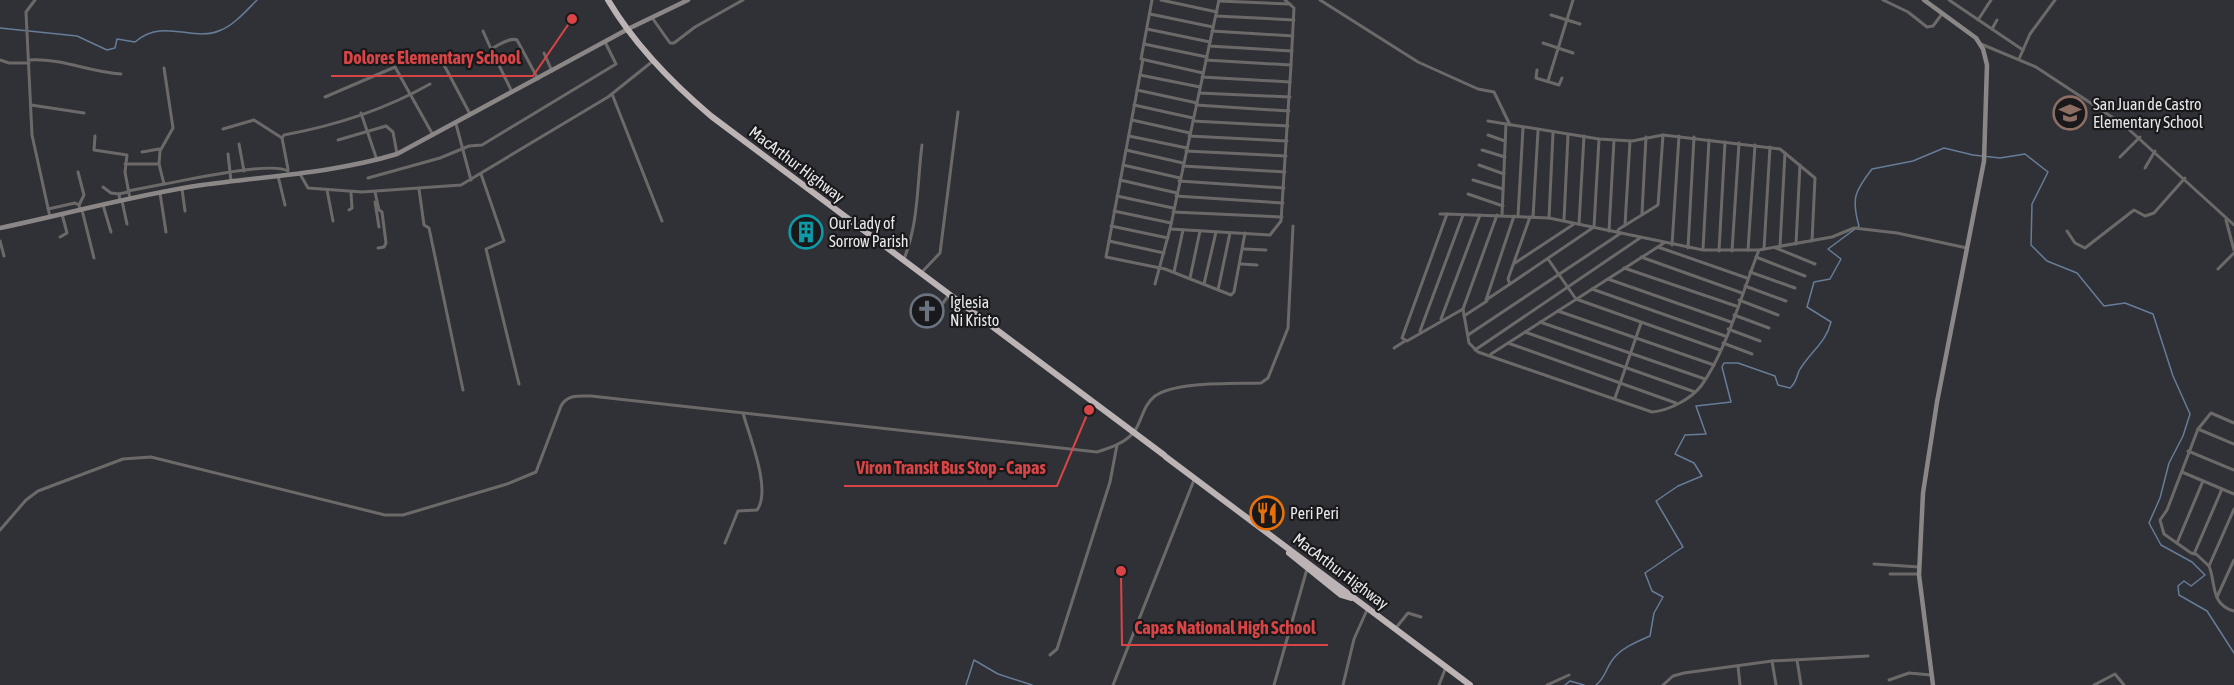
<svg xmlns="http://www.w3.org/2000/svg" width="2234" height="685" viewBox="0 0 2234 685" font-family="'Asap Condensed',sans-serif">
<style>
.lines{fill:none;stroke-linecap:round;stroke-linejoin:round}
.stream{stroke:#667c98;stroke-width:1.5}
.street{stroke:#6c6969;stroke-width:3}
.secondary{stroke:#8c8787;stroke-width:4.5}
.highway{stroke:#bcb4b4;stroke-width:6}
.labels{text-anchor:middle;dominant-baseline:central;stroke-width:4.5;stroke-linejoin:round;paint-order:stroke}
.poi-label{font-size:16px;fill:#e9e9ed;stroke:#19191b;text-anchor:start}
.street-label{font-size:16px;fill:#e9e9ed;stroke:#19191b}
.leader{fill:none;stroke:#d94546;stroke-width:2}
.callout-dot{fill:#d94546;stroke:#19191b;stroke-width:2}
.callout-label{font-size:18px;text-anchor:middle;font-weight:bold;fill:#d94546;stroke:#19191b;stroke-width:4.5;stroke-linejoin:round;paint-order:stroke}
</style>
<rect width="100%" height="100%" fill="#303136"/>
<g class="lines">
<g class="stream">
<path d="M 0,28 L 77,36 L 107,50 L 115,48 L 117,39 L 135,42 C 163,17 194,43 221,30 C 234,25 247,10 257,0"/>
<path d="M 966,685 L 974,660 L 998,674 L 1032,685"/>
<path d="M 1565,685 L 1570,681 L 1584,685"/>
<path d="M 1596,685 C 1605,678 1605,671 1611,662 C 1619,649 1636,642 1650,636 L 1654,613 L 1663,597 L 1652,591 L 1645,573 L 1683,547 L 1656,501 L 1678,486 L 1702,476 L 1694,463 L 1675,454 L 1685,435 L 1706,434 L 1696,406 L 1731,402 L 1722,367 L 1724,363 L 1738,363 L 1775,376 L 1778,385 L 1790,388 C 1796,383 1796,378 1799,371 C 1809,353 1826,343 1831,322 L 1807,307 L 1814,282 L 1830,279 L 1841,259 L 1828,249 L 1859,226 C 1851,198 1855,191 1872,169 L 1913,161 L 1944,148 L 1973,155 L 2000,158 L 2025,154 L 2048,172 L 2032,204 L 2031,245 L 2047,261 L 2077,273 L 2104,306 L 2125,303 L 2153,314 L 2173,376 L 2190,414 L 2183,436 L 2169,463 L 2160,498 L 2149,523 L 2161,545 L 2192,562 L 2205,575 L 2191,586 L 2184,581 L 2178,586 L 2179,595 L 2207,611 L 2234,653"/>
</g>
<g class="street">
<path d="M 35,0 L 26,12 L 32,135 L 50,217"/>
<path d="M 1152,0 L 1141,59 L 1203,73"/>
<path d="M 1161,0 L 1217,12"/>
<path d="M 1285,0 L 1294,8 L 1291,65"/>
<path d="M 1320,0 L 1418,62 L 1478,89 L 1494,92 L 1510,125"/>
<path d="M 1883,0 L 1908,12 L 1927,27 L 1933,26 L 1942,14"/>
<path d="M 1949,0 L 2023,50"/>
<path d="M 1219,1 L 1290,4"/>
<path d="M 1150,14 L 1213,27"/>
<path d="M 1551,15 L 1580,24"/>
<path d="M 1216,16 L 1294,20"/>
<path d="M 653,19 L 670,43 L 674,43 L 695,27 L 743,0"/>
<path d="M 1978,20 L 1991,0"/>
<path d="M 1147,29 L 1210,42"/>
<path d="M 1992,29 L 1997,20"/>
<path d="M 483,31 L 491,49"/>
<path d="M 1212,31 L 1293,36"/>
<path d="M 1543,43 L 1573,53"/>
<path d="M 1144,44 L 1207,57"/>
<path d="M 1981,44 L 2036,67 L 2124,125 L 2234,225"/>
<path d="M 1209,46 L 1292,51"/>
<path d="M 544,53 L 552,71"/>
<path d="M 1143,59 L 1106,257 L 1165,269 L 1231,295 L 1234,292 L 1245,233"/>
<path d="M 2019,59 L 2030,34 L 2055,0"/>
<path d="M 0,60 L 9,63 L 29,63"/>
<path d="M 29,60 C 62,58 89,72 121,74"/>
<path d="M 443,63 L 470,114"/>
<path d="M 1537,70 L 1536,78 L 1559,85 L 1562,78"/>
<path d="M 1140,75 L 1200,87"/>
<path d="M 1202,77 L 1290,82"/>
<path d="M 1548,81 L 1573,0"/>
<path d="M 1137,90 L 1197,103"/>
<path d="M 512,92 L 493,53 L 491,49 C 499,45 510,37 517,40 L 538,79"/>
<path d="M 1199,93 L 1290,97"/>
<path d="M 612,94 L 662,221"/>
<path d="M 325,97 L 395,67 L 433,135"/>
<path d="M 31,105 L 84,113"/>
<path d="M 1134,105 L 1193,118"/>
<path d="M 1196,105 L 1289,111"/>
<path d="M 361,113 L 377,160"/>
<path d="M 1132,120 L 1190,133"/>
<path d="M 1193,121 L 1288,126"/>
<path d="M 1488,121 L 1599,139 L 1632,141 L 1663,135 L 1780,149 L 1815,178 L 1812,241"/>
<path d="M 456,124 L 471,180"/>
<path d="M 223,129 L 254,120 L 282,138"/>
<path d="M 1488,135 L 1505,141"/>
<path d="M 95,136 L 94,150 L 127,155 L 125,172 L 130,199"/>
<path d="M 1129,136 L 1187,148"/>
<path d="M 1189,136 L 1287,141"/>
<path d="M 338,140 L 386,126 L 393,132 L 397,154"/>
<path d="M 239,144 L 244,171"/>
<path d="M 1126,150 L 1183,163"/>
<path d="M 1482,150 L 1505,157"/>
<path d="M 1186,151 L 1286,156"/>
<path d="M 142,152 L 159,149"/>
<path d="M 228,154 L 231,181"/>
<path d="M 2120,157 L 2140,137"/>
<path d="M 125,164 L 159,164 L 164,184 L 128,191"/>
<path d="M 159,164 L 160,151 L 173,128 L 164,68"/>
<path d="M 1123,165 L 1180,178"/>
<path d="M 1479,165 L 1504,174"/>
<path d="M 1183,166 L 1285,172"/>
<path d="M 2145,168 L 2155,151"/>
<path d="M 288,169 L 282,138 L 284,135 C 333,126 386,109 430,84"/>
<path d="M 78,172 L 84,195 L 79,205"/>
<path d="M 300,174 L 308,188 L 362,192 L 461,185 L 608,97 L 653,61"/>
<path d="M 481,174 L 504,241 L 486,249 L 519,384"/>
<path d="M 278,176 L 285,205"/>
<path d="M 368,178 L 440,158 L 469,146 L 482,145 L 616,64 L 605,42"/>
<path d="M 1120,180 L 1177,193"/>
<path d="M 1473,180 L 1503,189"/>
<path d="M 1179,181 L 1284,188"/>
<path d="M 164,184 C 188,180 271,161 288,171"/>
<path d="M 103,187 L 111,193 L 119,194"/>
<path d="M 182,189 L 185,211"/>
<path d="M 419,189 L 424,225 L 429,228 L 463,390"/>
<path d="M 327,190 L 333,221"/>
<path d="M 375,192 L 379,210 L 382,212 L 386,243 L 384,247 L 378,248"/>
<path d="M 160,193 L 166,232"/>
<path d="M 1468,194 L 1503,206"/>
<path d="M 1117,196 L 1173,208"/>
<path d="M 1176,196 L 1283,203"/>
<path d="M 120,201 L 119,194 L 128,192"/>
<path d="M 122,201 L 127,224"/>
<path d="M 375,202 L 379,227"/>
<path d="M 103,205 L 111,232"/>
<path d="M 48,209 L 75,203 L 79,205 L 80,210"/>
<path d="M 82,210 L 94,258"/>
<path d="M 349,210 L 352,208 L 351,193"/>
<path d="M 1114,211 L 1171,223"/>
<path d="M 1173,212 L 1282,217"/>
<path d="M 1642,213 L 1646,137"/>
<path d="M 1440,214 L 1447,214"/>
<path d="M 1502,215 L 1506,124"/>
<path d="M 1518,216 L 1523,128"/>
<path d="M 1530,217 L 1508,279 L 1510,284 L 1594,227 L 1599,139"/>
<path d="M 1533,217 L 1538,131"/>
<path d="M 1549,218 L 1553,133"/>
<path d="M 1564,220 L 1568,135"/>
<path d="M 2226,220 L 2234,250"/>
<path d="M 1579,224 L 1584,136"/>
<path d="M 1625,225 L 1630,141"/>
<path d="M 1111,226 L 1168,238"/>
<path d="M 1170,229 L 1270,235 L 1281,221 L 1291,65 L 1206,60"/>
<path d="M 1609,231 L 1614,140"/>
<path d="M 2067,231 L 2075,243 L 2085,248 L 2134,210 L 2145,216 L 2154,213 L 2185,178"/>
<path d="M 1617,232 L 1619,229 L 1658,205 L 1663,135"/>
<path d="M 60,237 L 67,233 L 62,214"/>
<path d="M 0,241 L 4,256"/>
<path d="M 1109,241 L 1164,253"/>
<path d="M 1796,244 L 1800,165"/>
<path d="M 1672,245 L 1679,136"/>
<path d="M 1780,246 L 1785,153"/>
<path d="M 1658,247 L 1747,278"/>
<path d="M 1688,248 L 1694,137"/>
<path d="M 1776,248 L 1815,264"/>
<path d="M 1244,249 L 1266,250"/>
<path d="M 1703,249 L 1709,140"/>
<path d="M 1764,249 L 1770,147"/>
<path d="M 1748,250 L 1755,145"/>
<path d="M 1759,250 C 1743,290 1726,352 1701,386 C 1691,399 1668,411 1652,412 L 1478,352 L 1469,343 L 1463,309 L 1407,341 L 1402,338 L 1447,214 L 1549,218 L 1703,250 L 1759,250 L 1832,237 L 1854,228 L 1897,233 L 1967,248"/>
<path d="M 1719,251 L 1725,142"/>
<path d="M 1732,251 L 1739,143"/>
<path d="M 1641,257 L 1742,293"/>
<path d="M 1756,257 L 1805,276"/>
<path d="M 904,259 C 919,222 917,183 922,145"/>
<path d="M 1548,259 L 1576,299 L 1720,350"/>
<path d="M 1515,263 L 1574,224"/>
<path d="M 1241,264 L 1257,265"/>
<path d="M 1624,268 L 1736,306"/>
<path d="M 2218,269 L 2234,253"/>
<path d="M 922,272 L 940,253 L 958,112"/>
<path d="M 1174,272 L 1183,230"/>
<path d="M 1750,272 L 1795,288"/>
<path d="M 1190,278 L 1200,231"/>
<path d="M 1608,279 L 1731,322"/>
<path d="M 1155,284 L 1170,229 L 1219,0"/>
<path d="M 1204,284 L 1216,232"/>
<path d="M 1510,284 L 1486,300 L 1514,216"/>
<path d="M 1745,286 L 1786,301"/>
<path d="M 1592,289 L 1725,336"/>
<path d="M 1218,290 L 1230,233"/>
<path d="M 1739,300 L 1778,315"/>
<path d="M 1463,309 L 1497,215"/>
<path d="M 1558,311 L 1714,365"/>
<path d="M 1734,315 L 1769,328"/>
<path d="M 1464,316 L 1487,301"/>
<path d="M 1441,319 L 1480,215"/>
<path d="M 1540,322 L 1705,379"/>
<path d="M 928,323 L 949,295"/>
<path d="M 1728,329 L 1760,341"/>
<path d="M 1420,331 L 1463,215"/>
<path d="M 1525,332 L 1695,392"/>
<path d="M 1468,335 L 1621,233"/>
<path d="M 1508,343 L 1676,403"/>
<path d="M 1723,343 L 1752,354"/>
<path d="M 1394,348 L 1405,341"/>
<path d="M 1475,350 L 1640,238"/>
<path d="M 1491,354 L 1664,243"/>
<path d="M 1615,398 L 1641,323"/>
<path d="M 2234,423 L 2211,413 L 2198,429 L 2167,510 L 2160,520 L 2164,534 L 2191,553 L 2196,554 L 2209,566 C 2216,582 2210,605 2234,611"/>
<path d="M 2198,429 L 2234,444"/>
<path d="M 2188,451 L 2234,470"/>
<path d="M 2182,472 L 2234,494"/>
<path d="M 0,530 L 26,500 L 38,491 L 123,459 L 151,457 L 385,515 L 403,515 L 507,484 L 536,472 L 561,406 C 567,394 580,396 591,396 L 1097,452 C 1110,448 1125,443 1134,432 C 1142,421 1143,405 1155,396 C 1175,381 1235,384 1261,383 L 1268,378 L 1288,328 L 1293,226"/>
<path d="M 725,543 L 738,511 L 757,510 C 772,490 749,436 743,413"/>
<path d="M 2177,543 L 2203,481"/>
<path d="M 2194,554 L 2222,489"/>
<path d="M 1874,564 L 1919,567"/>
<path d="M 2209,566 L 2234,509"/>
<path d="M 1890,574 L 1919,574"/>
<path d="M 2217,597 L 2234,560"/>
<path d="M 1395,629 L 1408,613 L 1421,617"/>
<path d="M 1050,655 L 1057,649 L 1110,482 L 1117,445"/>
<path d="M 1797,660 L 1801,685"/>
<path d="M 1772,661 L 1776,685"/>
<path d="M 1738,666 L 1740,685"/>
<path d="M 1889,680 L 1909,673 L 1931,675"/>
<path d="M 1113,685 L 1194,480"/>
<path d="M 1274,685 L 1307,569"/>
<path d="M 1343,685 L 1354,639 L 1367,610"/>
<path d="M 1439,685 L 1446,667"/>
<path d="M 1547,685 L 1569,675"/>
<path d="M 1663,685 L 1673,676 L 1684,673 L 1772,661 L 1868,656"/>
<path d="M 2094,685 L 2115,674 L 2124,685"/>
</g>
<g class="secondary">
<path d="M 1924,0 L 1976,38 L 1983,49 L 1987,65 L 1984,161 L 1937,402 L 1923,493 L 1919,575 L 1933,685"/>
<path d="M 0,228 C 67,214 134,195 202,185 C 267,176 334,173 397,154 L 628,29 L 688,0"/>
</g>
<g class="highway">
<path d="M 608,0 C 634,44 672,83 711,116 L 1164,455"/>
<path d="M 1166,457 L 1470,685"/>
<path d="M 1289,553 L 1341,595 L 1351,598"/>
</g>
</g>
<defs>
<symbol id="school-ring" viewBox="-11 -11 22 22"><circle r="9.5" fill="#19191b" stroke="#8d6e63" stroke-width="1.5"/><path d="M0-5L7-2L0 1L-7-2ZM-4 1L0 2.5L4 1V4Q0 6-4 4Z" fill="#8d6e63"/></symbol>
<symbol id="building-ring" viewBox="-11 -11 22 22"><circle r="9.5" fill="#19191b" stroke="#0f9aa8" stroke-width="1.5"/><path d="M-4-6H4V6H1V3H-1V6H-4ZM-2.5-4.3h1.7v1.8h-1.7ZM.8-4.3h1.7v1.8H.8ZM-2.5-1h1.7V.8h-1.7ZM.8-1h1.7V.8H.8Z" fill="#0f9aa8"/></symbol>
<symbol id="church-ring" viewBox="-11 -11 22 22"><circle r="9.5" fill="#19191b" stroke="#6b7280" stroke-width="1.5"/><path d="M-1.2-6h2.4v3.5h3.3v2.4h-3.3V6h-2.4V-.1h-3.3v-2.4h3.3Z" fill="#6b7280"/></symbol>
<symbol id="restaurant-ring" viewBox="-11 -11 22 22"><circle r="9.5" fill="#19191b" stroke="#e8710a" stroke-width="1.5"/><path d="M-5-6h1v4h1v-4h1v4h1v-4h1v5L-1.5 .5V6h-2V.5L-5-1ZM5-6V6H3V1.5H1.5Q1.5-4 5-6Z" fill="#e8710a"/></symbol>
</defs>
<g fill-rule="evenodd">
<use href="#school-ring" x="2051" y="94" width="38" height="38"/>
<use href="#building-ring" x="787" y="213" width="38" height="38"/>
<use href="#church-ring" x="908" y="292" width="38" height="38"/>
<use href="#restaurant-ring" x="1248" y="494" width="38" height="38"/>
</g>
<g class="labels">
<g class="poi-label">
<text x="2093" y="104">San Juan de Castro<tspan x="2093" dy="18">Elementary School</tspan></text>
<text x="829" y="223">Our Lady of<tspan x="829" dy="18">Sorrow Parish</tspan></text>
<text x="950" y="302">Iglesia<tspan x="950" dy="18">Ni Kristo</tspan></text>
<text x="1290" y="513">Peri Peri</text>
</g>
<g class="street-label">
<text transform="translate(797 164) rotate(37)">MacArthur Highway</text>
<text transform="translate(1341 571) rotate(37)">MacArthur Highway</text>
</g>
</g>
<path class="leader" d="M572 19L533 76H331M1089 410L1057 486H844M1121 571L1122 645H1328"/>
<g class="callout-dot">
<circle cx="572" cy="19" r="6"/>
<circle cx="1089" cy="410" r="6"/>
<circle cx="1121" cy="571" r="6"/>
</g>
<g class="callout-label">
<text x="432" y="64">Dolores Elementary School</text>
<text x="951" y="474">Viron Transit Bus Stop - Capas</text>
<text x="1225" y="634">Capas National High School</text>
</g>
</svg>
